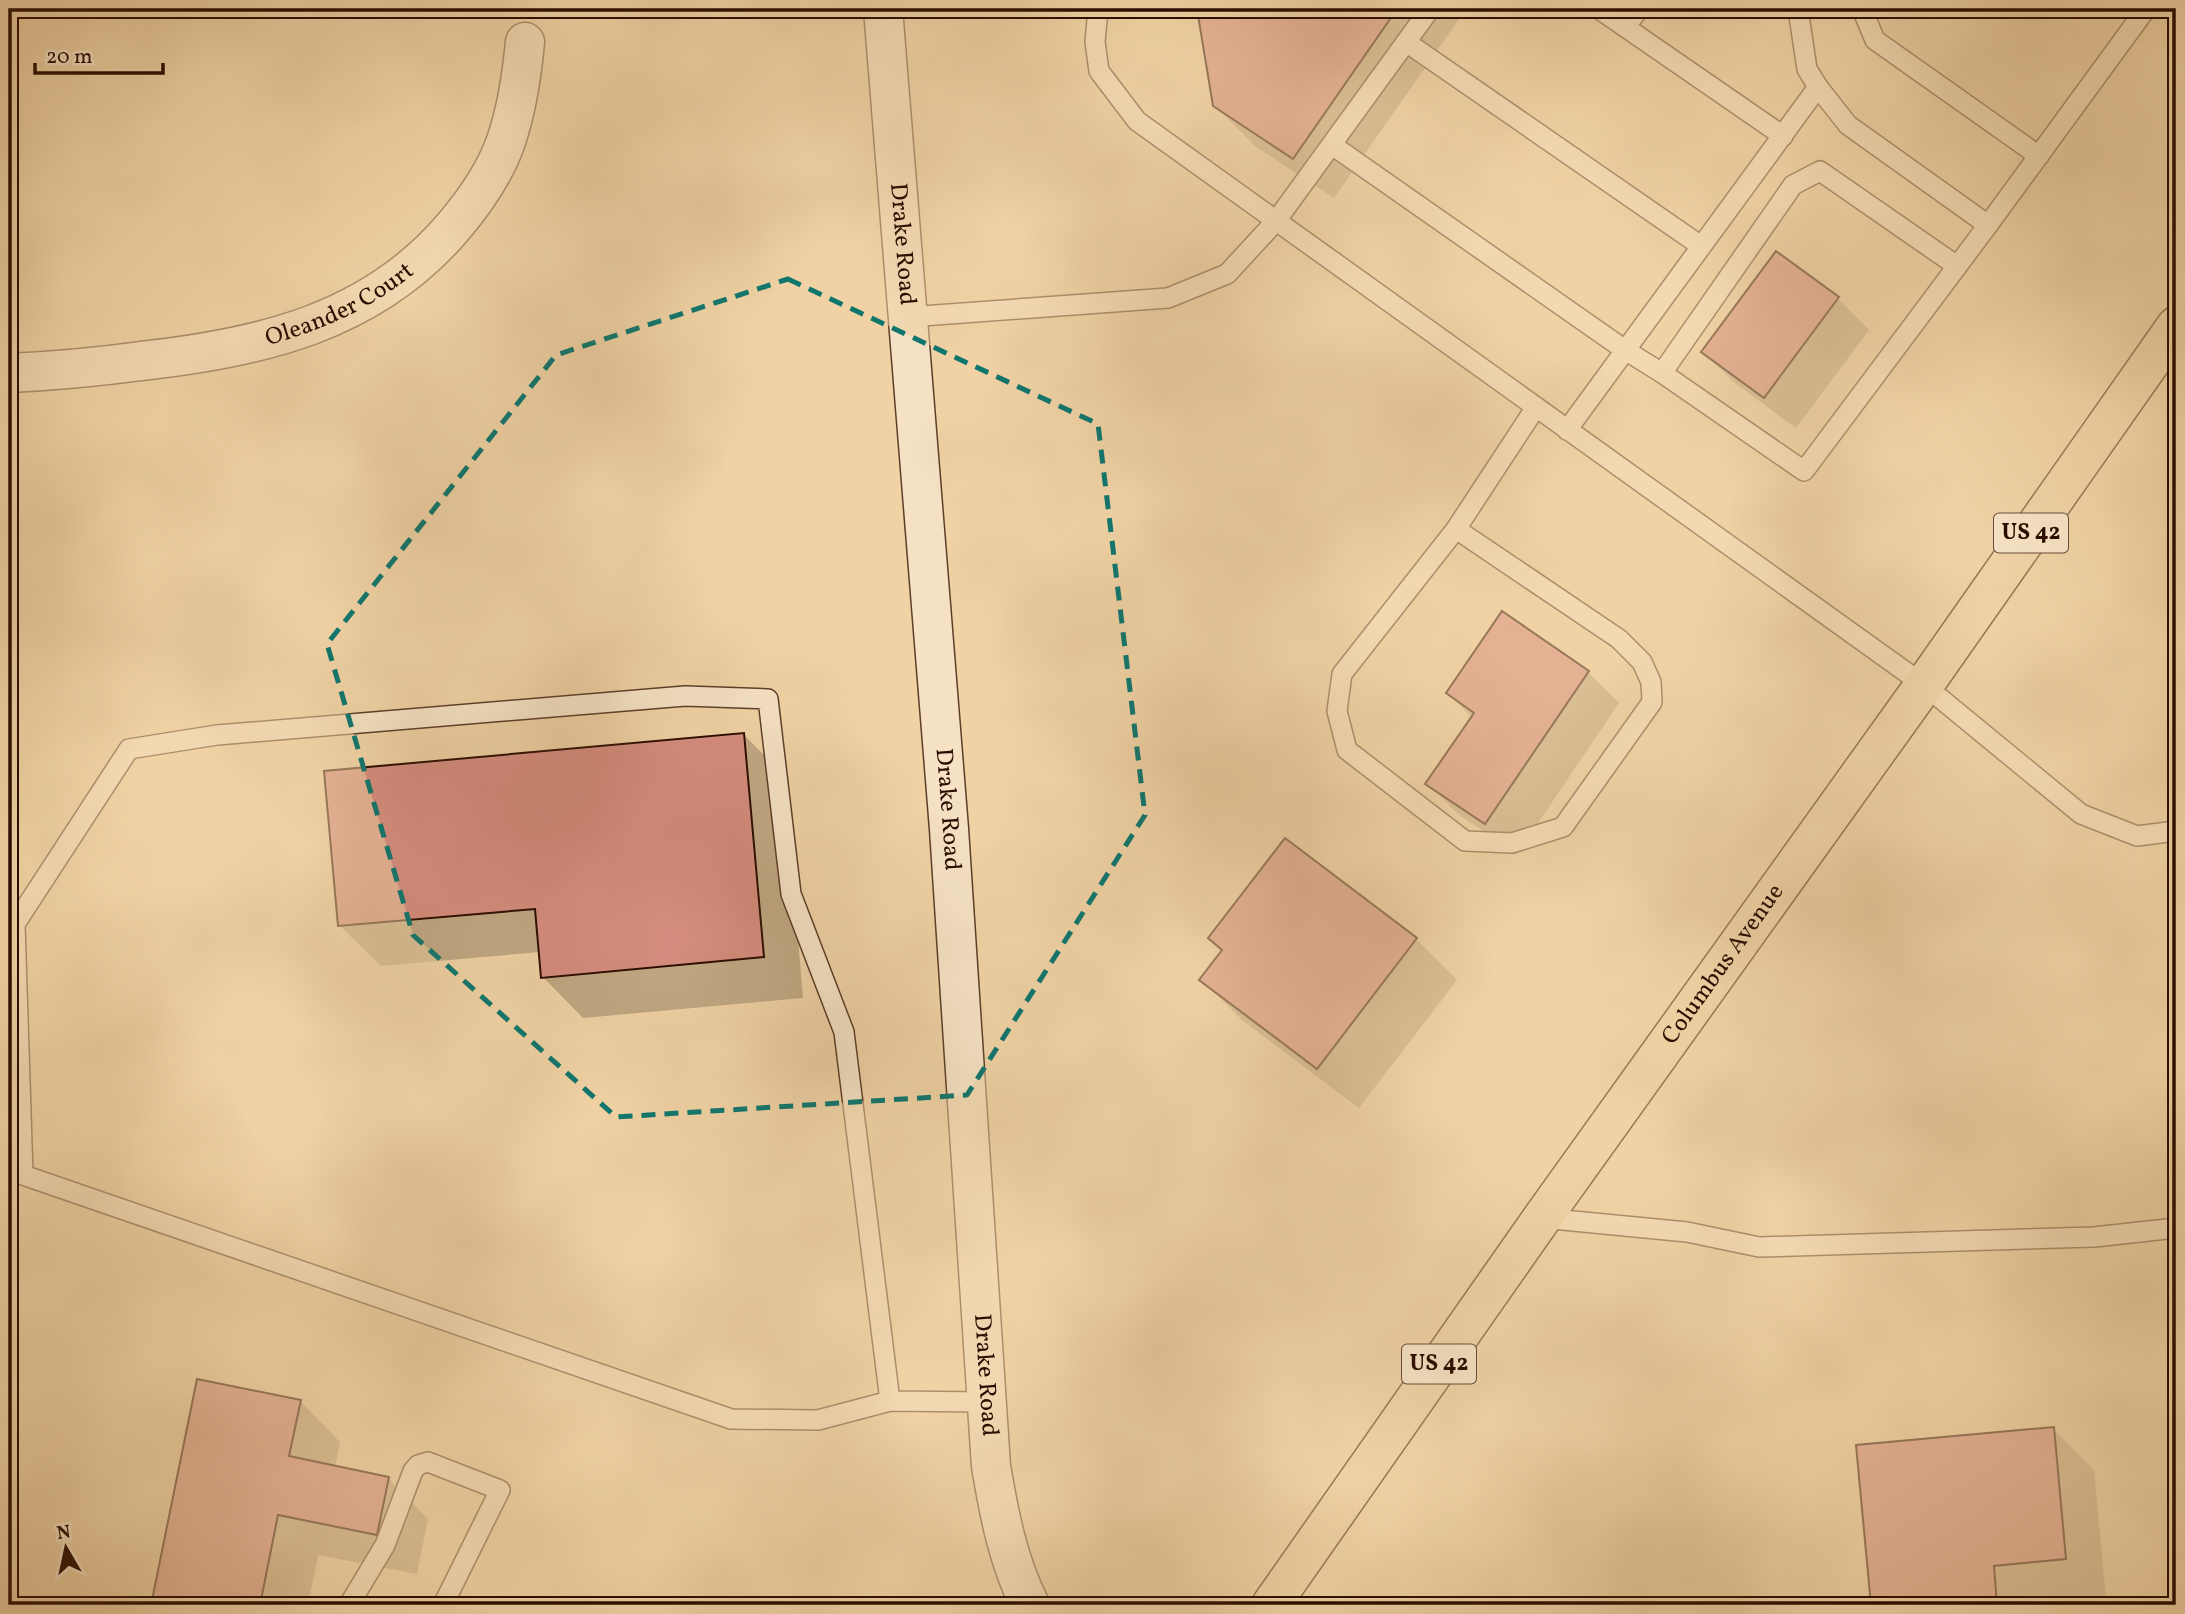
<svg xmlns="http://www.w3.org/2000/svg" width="2185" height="1614" viewBox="0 0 2185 1614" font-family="Vollkorn,serif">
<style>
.shadow{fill:#0003}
.building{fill:#d58c7e;stroke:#2a0c00;stroke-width:2}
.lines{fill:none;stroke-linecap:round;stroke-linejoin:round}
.lane-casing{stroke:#5c3e29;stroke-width:22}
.street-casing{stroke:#5c3e29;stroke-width:41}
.primary-casing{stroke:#2a0c00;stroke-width:41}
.lane{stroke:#f5e2c4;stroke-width:19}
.street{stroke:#f5e2c4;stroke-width:38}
.primary{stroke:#f0d2a4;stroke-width:38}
.marked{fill:none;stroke:#0f766e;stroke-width:5;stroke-dasharray:14 9;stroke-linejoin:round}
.labels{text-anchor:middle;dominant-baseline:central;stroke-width:5;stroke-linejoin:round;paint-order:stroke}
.shield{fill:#f5e2c4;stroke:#674c3b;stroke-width:2}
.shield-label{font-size:23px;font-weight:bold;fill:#2a0c00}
.street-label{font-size:24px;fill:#2a0c00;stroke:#f5e2c4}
</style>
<rect width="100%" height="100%" fill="#f0d2a4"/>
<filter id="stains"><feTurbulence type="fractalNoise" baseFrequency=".00286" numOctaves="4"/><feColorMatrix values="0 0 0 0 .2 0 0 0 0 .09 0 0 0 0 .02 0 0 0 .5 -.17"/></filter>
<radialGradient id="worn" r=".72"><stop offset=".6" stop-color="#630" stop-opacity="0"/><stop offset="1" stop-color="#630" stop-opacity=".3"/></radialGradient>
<g class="shadow">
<path d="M 1198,9 L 1466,9 L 1334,198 L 1255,146 L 1214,105 Z"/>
<path d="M 1777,254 L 1838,299 L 1869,330 L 1796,428 L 1735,383 L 1703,352 Z"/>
<path d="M 1588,672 L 1619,703 L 1517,854 L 1459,815 L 1428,783 L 1472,718 L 1448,693 Z"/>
<path d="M 743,734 L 784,775 L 803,998 L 583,1018 L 543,977 L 540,952 L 381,966 L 340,926 Z"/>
<path d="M 1285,840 L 1416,939 L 1457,980 L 1359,1108 L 1242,1020 L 1202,980 L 1223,951 Z"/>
<path d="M 198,1381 L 300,1401 L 340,1442 L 335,1467 L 388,1478 L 428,1519 L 417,1574 L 318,1555 L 308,1605 L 153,1605 Z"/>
<path d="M 2053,1429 L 2094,1470 L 2106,1599 L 2043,1605 L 1873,1605 L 1858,1447 Z"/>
</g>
<g class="building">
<path d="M 1197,9 L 1397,9 L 1293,159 L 1213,106 Z"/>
<path d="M 1776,251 L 1839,297 L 1764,398 L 1701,352 Z"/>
<path d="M 1502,611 L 1589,671 L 1485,824 L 1425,784 L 1474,713 L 1446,693 Z"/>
<path d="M 744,733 L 764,957 L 541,978 L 535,909 L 338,926 L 324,771 Z"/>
<path d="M 1285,838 L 1417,938 L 1317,1069 L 1199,980 L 1222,950 L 1208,938 Z"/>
<path d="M 197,1379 L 301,1400 L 289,1456 L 389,1477 L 377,1535 L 278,1515 L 260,1605 L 151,1605 Z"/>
<path d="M 2054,1427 L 2066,1559 L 1994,1566 L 1997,1605 L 1871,1605 L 1856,1445 Z"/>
</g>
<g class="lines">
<defs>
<g id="lane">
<path d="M 1098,9 L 1095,42 L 1099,71 L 1137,121 L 1924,685 L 2081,814 L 2137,836 L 2176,831"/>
<path d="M 1599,9 L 1783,136"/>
<path d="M 1798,9 L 1807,69 L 1818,87 L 1848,125 L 1988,225 L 2143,13 L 2137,9"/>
<path d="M 1862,9 L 1875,40 L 2039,156"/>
<path d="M 1625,27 L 1639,9"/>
<path d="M 1406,42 L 1701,246"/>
<path d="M 1332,145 L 1625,350 L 1662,373 L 1804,471 L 1988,225"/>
<path d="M 908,317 L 1168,298 L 1227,274 L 1276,221 L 1430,9"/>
<path d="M 1662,373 L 1793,185 L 1820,171 L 1957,266"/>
<path d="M 1567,430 L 1818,87"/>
<path d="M 1456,529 L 1619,639 L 1642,662 L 1651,682 L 1652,702 L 1563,827 L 1512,843 L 1465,841 L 1347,750 L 1337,711 L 1342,674 L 1456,529 L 1536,407"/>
<path d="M 1542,1218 L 1687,1232 L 1759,1247 L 2094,1237 L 2176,1228"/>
<path d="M 890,1401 L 844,1032 L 791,894 L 768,699 L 685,696 L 217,735 L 129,749 L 15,924 L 23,1175 L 731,1419 L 818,1420 L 890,1401 L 987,1402"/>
<path d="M 349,1605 L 385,1545 L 413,1471 L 418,1465 L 428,1462 L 500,1490 L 443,1605"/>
</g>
<g id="street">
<path id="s1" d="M 883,9 L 949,829 L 991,1466 C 999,1514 1008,1561 1030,1605"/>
<path id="s2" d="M 9,373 C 53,371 97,367 141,361 C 261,348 373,322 454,226 C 476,200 495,173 506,141 C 517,109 522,74 525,42"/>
</g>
<g id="primary">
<path id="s3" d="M 1271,1605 L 1542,1218 L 1924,685 L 2176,326"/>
</g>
</defs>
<use href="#lane" class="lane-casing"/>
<use href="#street" class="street-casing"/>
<use href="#primary" class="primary-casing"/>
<use href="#lane" class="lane"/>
<use href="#street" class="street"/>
<use href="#primary" class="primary"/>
</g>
<path d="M0 0H2185V1614H0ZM 788,279 L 1098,424 L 1145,815 L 967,1095 L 616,1117 L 413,935 L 327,644 L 556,355 Z" fill="#f0d2a4" fill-opacity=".55" fill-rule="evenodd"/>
<path class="marked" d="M 788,279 L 1098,424 L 1145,815 L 967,1095 L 616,1117 L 413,935 L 327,644 L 556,355 Z"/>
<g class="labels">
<g class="shield">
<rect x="1994" y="513.5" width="74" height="39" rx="5"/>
<rect x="1402" y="1344.5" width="74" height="39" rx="5"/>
</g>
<g class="shield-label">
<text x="2031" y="533">US 42</text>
<text x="1439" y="1364">US 42</text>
</g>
<g class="street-label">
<text stroke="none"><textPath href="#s1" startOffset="236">Drake Road</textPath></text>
<text stroke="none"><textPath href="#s2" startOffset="341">Oleander Court</textPath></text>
<text stroke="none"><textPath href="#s1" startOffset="803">Drake Road</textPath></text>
<text stroke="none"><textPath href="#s3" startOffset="784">Columbus Avenue</textPath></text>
<text stroke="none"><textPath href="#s1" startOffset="1370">Drake Road</textPath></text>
</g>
</g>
<rect width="2185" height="1614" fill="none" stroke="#f0d2a4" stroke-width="35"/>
<rect x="10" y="10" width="2164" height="1593" fill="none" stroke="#2a0c00" stroke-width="3.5"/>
<rect x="18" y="18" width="2150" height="1579" fill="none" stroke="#2a0c00" stroke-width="2"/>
<g transform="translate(66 1548) rotate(351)" stroke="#f5e2c4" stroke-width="5" paint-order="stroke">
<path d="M0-5L12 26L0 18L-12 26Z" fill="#2a0c00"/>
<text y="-10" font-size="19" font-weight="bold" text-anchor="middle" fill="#2a0c00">N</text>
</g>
<path d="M35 63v10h128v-10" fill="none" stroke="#2a0c00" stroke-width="3.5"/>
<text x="46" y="63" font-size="21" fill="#2a0c00" stroke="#f5e2c4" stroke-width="5" paint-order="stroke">20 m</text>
<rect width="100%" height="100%" filter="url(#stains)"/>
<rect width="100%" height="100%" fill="url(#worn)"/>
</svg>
